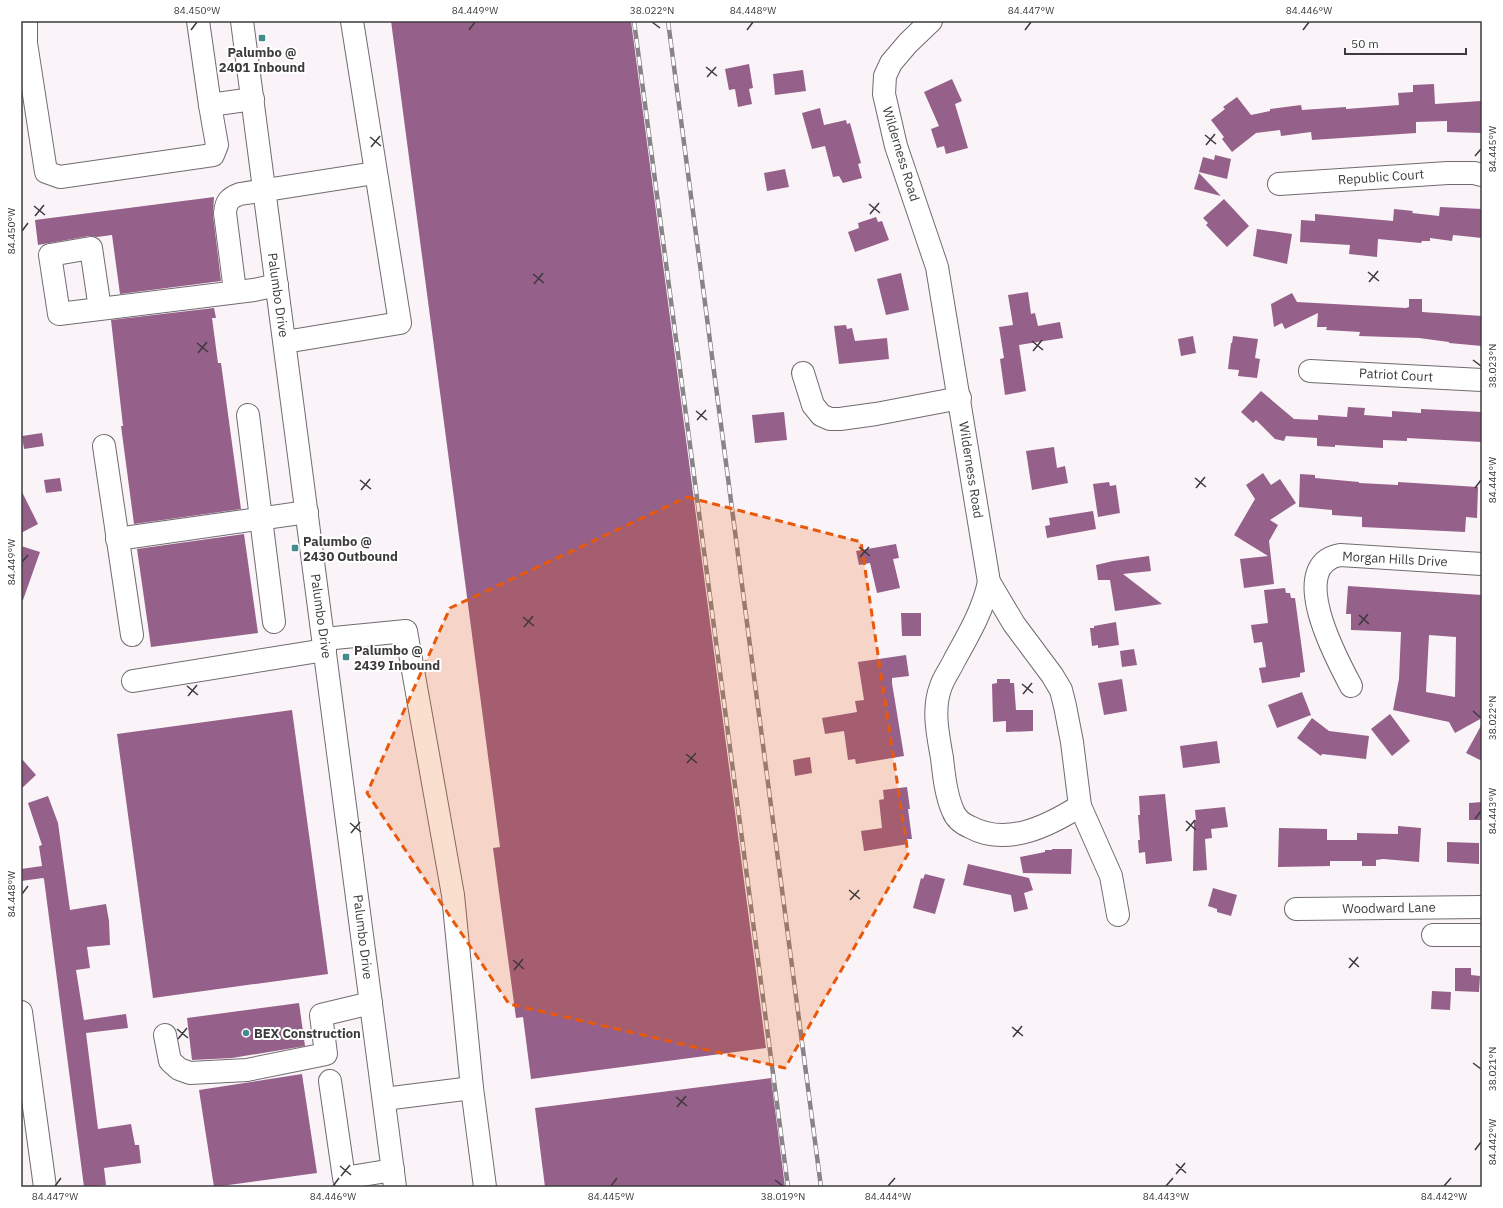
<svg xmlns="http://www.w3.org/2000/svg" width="1503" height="1208" viewBox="0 0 1503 1208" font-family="'IBM Plex Sans',sans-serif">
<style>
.building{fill:#956089;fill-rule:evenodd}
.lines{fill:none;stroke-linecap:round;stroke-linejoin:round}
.minor-casing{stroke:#716b6f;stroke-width:24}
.minor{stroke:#fff;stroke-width:22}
.rail-casing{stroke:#878386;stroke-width:4.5}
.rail{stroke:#fff;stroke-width:3;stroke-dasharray:9;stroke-linecap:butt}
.marked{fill:#e8590c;fill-opacity:0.2;stroke:#e8590c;stroke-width:3;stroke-dasharray:8 5;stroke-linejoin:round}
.ticks{fill:none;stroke:#3c3a3c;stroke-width:1.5}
.poi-dot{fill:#438b8d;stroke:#fff;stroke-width:1.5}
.labels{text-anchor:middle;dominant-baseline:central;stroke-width:4;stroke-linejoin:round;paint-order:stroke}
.poi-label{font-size:13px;font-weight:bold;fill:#3c3a3c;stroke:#fff;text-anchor:start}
.street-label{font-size:13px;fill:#3c3a3c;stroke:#fff}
.neatline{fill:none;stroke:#3c3a3c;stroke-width:1.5}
.ticks-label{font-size:10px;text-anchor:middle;fill:#3c3a3c}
</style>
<rect width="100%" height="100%" fill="#faf4f8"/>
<g class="building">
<path d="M 391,21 L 631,21 L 766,1048 L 531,1079 L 523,1017 L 516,1018 L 493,848 L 500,847 Z"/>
<path d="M 749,64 L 753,88 L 749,89 L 752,104 L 738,107 L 735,89 L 729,90 L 725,69 Z"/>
<path d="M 803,70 L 806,91 L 775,95 L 773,74 Z"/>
<path d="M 952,79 L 962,101 L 955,104 L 968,148 L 946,154 L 944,146 L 937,148 L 931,129 L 939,126 L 924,92 Z"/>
<path d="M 1434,84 L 1435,104 L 1481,101 L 1482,133 L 1447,132 L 1447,121 L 1416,122 L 1416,133 L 1312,140 L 1311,132 L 1281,136 L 1280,130 L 1256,133 L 1232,152 L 1222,139 L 1224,137 L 1211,120 L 1225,109 L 1223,107 L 1237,97 L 1251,115 L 1270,111 L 1270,109 L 1301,105 L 1302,110 L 1346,107 L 1346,109 L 1399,105 L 1398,93 L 1413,92 L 1413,85 Z"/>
<path d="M 820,108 L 824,125 L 846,120 L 847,124 L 850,123 L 861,163 L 858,164 L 862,178 L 843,183 L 839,176 L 833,177 L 825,146 L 812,149 L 802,113 Z"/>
<path d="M 1215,155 L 1231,159 L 1227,179 L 1199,172 L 1203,157 L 1214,160 Z"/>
<path d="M 785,169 L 789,187 L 767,191 L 764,173 Z"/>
<path d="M 1199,173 L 1221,196 L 1194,189 Z"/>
<path d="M 214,197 L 213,215 L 221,281 L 120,294 L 112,235 L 97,237 L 89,236 L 38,245 L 35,220 Z"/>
<path d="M 1224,199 L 1249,226 L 1227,247 L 1206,225 L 1208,223 L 1203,218 Z"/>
<path d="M 1440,207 L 1482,209 L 1482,238 L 1453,235 L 1452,241 L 1430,238 L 1430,241 L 1422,241 L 1421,243 L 1378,239 L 1377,257 L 1349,254 L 1350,245 L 1300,242 L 1301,220 L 1315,221 L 1315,214 L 1393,221 L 1394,209 L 1413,211 L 1412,213 L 1439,216 Z"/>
<path d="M 876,217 L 878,222 L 882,221 L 889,240 L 855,252 L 848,232 L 859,228 L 858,223 Z"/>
<path d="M 1257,229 L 1292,234 L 1287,264 L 1253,256 Z"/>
<path d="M 901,273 L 909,310 L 886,315 L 877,279 Z"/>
<path d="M 1028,292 L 1031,314 L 1035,313 L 1038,326 L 1060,322 L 1063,338 L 1019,345 L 1026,391 L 1005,395 L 1000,359 L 1004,358 L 999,327 L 1013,325 L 1008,295 Z"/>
<path d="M 1292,293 L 1297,302 L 1406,308 L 1409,307 L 1409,299 L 1422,299 L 1422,312 L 1482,316 L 1482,346 L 1449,343 L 1449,342 L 1419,338 L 1359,336 L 1360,332 L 1326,330 L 1327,327 L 1317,327 L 1318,313 L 1285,329 L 1282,323 L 1274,327 L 1271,304 Z"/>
<path d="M 214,308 L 216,318 L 212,318 L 218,363 L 221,363 L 241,509 L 134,524 L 121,426 L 123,426 L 111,320 Z"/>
<path d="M 846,325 L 847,329 L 852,328 L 855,341 L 887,338 L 889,359 L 839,364 L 834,326 Z"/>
<path d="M 1193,336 L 1196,353 L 1181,356 L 1178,339 Z"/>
<path d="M 1233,336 L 1258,339 L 1255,358 L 1260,359 L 1257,378 L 1238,376 L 1239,370 L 1228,369 L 1231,343 L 1232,343 Z"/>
<path d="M 1261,391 L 1294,419 L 1318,420 L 1318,415 L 1347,417 L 1348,407 L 1365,408 L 1364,415 L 1392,417 L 1392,411 L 1421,413 L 1421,409 L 1482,412 L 1482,442 L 1407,438 L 1407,441 L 1383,440 L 1383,448 L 1335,445 L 1335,447 L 1317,446 L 1317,438 L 1286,436 L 1284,441 L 1275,439 L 1256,420 L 1253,423 L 1241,412 Z"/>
<path d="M 784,412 L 787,440 L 755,443 L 752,415 Z"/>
<path d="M 42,433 L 44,446 L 24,449 L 22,436 Z"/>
<path d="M 1054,447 L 1057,468 L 1065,466 L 1068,483 L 1032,490 L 1026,451 Z"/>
<path d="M 1263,473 L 1271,485 L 1280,479 L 1296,503 L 1270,520 L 1278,525 L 1269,541 L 1274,584 L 1244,588 L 1240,559 L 1268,556 L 1234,535 L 1255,499 L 1246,485 Z"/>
<path d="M 1300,474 L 1315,475 L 1315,478 L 1359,482 L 1359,483 L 1398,485 L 1398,482 L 1478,487 L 1477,518 L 1466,517 L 1465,532 L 1362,527 L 1362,517 L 1332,515 L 1332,510 L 1299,507 Z"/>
<path d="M 60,478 L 62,491 L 46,493 L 44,480 Z"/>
<path d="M 1109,482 L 1110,486 L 1116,485 L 1120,513 L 1098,517 L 1093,484 Z"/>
<path d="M 21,490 L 38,524 L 21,533 Z"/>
<path d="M 1093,511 L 1096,529 L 1047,538 L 1045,526 L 1050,525 L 1049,518 Z"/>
<path d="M 244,534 L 258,633 L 151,647 L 137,549 Z"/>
<path d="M 896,544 L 899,558 L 893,559 L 900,588 L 877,593 L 870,563 L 859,565 L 856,551 Z"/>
<path d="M 21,546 L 40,552 L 23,600 L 21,600 Z"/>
<path d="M 1149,556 L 1151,571 L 1123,574 L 1162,604 L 1115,611 L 1110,580 L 1098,580 L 1096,565 L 1113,561 Z"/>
<path d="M 1348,586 L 1482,595 L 1482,718 L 1455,733 L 1449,722 L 1393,710 L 1399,679 L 1401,632 L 1351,630 L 1351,614 L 1346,614 ZM 1429,635 L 1456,637 L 1455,697 L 1426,692 Z"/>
<path d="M 1285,588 L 1286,593 L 1290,593 L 1291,598 L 1295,598 L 1305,672 L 1300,673 L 1300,677 L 1262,683 L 1259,668 L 1266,667 L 1262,642 L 1254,643 L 1251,625 L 1268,623 L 1264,590 Z"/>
<path d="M 901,613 L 921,613 L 921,636 L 902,636 Z"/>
<path d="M 1116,622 L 1119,645 L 1098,648 L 1098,645 L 1092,646 L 1090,628 L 1094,628 L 1094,626 Z"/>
<path d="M 1134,649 L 1137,665 L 1122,667 L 1120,651 Z"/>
<path d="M 906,655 L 909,676 L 892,678 L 892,683 L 904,756 L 856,764 L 855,759 L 848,760 L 844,731 L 825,734 L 822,718 L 857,712 L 855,701 L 864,700 L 858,662 Z"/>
<path d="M 997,679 L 1010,679 L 1010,683 L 1014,683 L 1016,710 L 1033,710 L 1033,731 L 1006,732 L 1006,721 L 993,722 L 992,684 L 997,683 Z"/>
<path d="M 1122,679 L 1127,711 L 1104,715 L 1098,683 Z"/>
<path d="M 1302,692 L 1311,715 L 1277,728 L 1268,705 Z"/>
<path d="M 292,710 L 328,974 L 153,998 L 117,734 Z"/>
<path d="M 1390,714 L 1410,741 L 1392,756 L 1371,729 Z"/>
<path d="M 1312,718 L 1329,731 L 1369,736 L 1366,759 L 1322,754 L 1321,756 L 1297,738 Z"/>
<path d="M 1482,724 L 1482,761 L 1466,753 Z"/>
<path d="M 1217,741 L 1220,763 L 1183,768 L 1180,746 Z"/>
<path d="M 810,757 L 812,773 L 795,776 L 793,760 Z"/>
<path d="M 21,758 L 36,775 L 21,789 Z"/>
<path d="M 907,787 L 910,809 L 908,809 L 912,839 L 907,839 L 908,844 L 864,851 L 861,831 L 882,828 L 879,800 L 884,799 L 883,790 Z"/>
<path d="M 1165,794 L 1172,861 L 1146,864 L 1145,852 L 1139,853 L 1138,840 L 1140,840 L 1138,815 L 1140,815 L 1139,796 Z"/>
<path d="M 48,796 L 58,823 L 70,910 L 106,904 L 109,921 L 110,945 L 87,947 L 90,968 L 76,970 L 84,1020 L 126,1014 L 128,1028 L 86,1033 L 98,1129 L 131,1124 L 135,1145 L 139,1145 L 141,1163 L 104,1168 L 106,1185 L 84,1187 L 44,879 L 43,878 L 21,881 L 21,869 L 42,866 L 39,846 L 42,845 L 28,803 Z"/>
<path d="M 1482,802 L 1482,820 L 1469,820 L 1469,803 Z"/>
<path d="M 1225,807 L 1228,827 L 1211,829 L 1212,838 L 1205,839 L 1207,870 L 1193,871 L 1194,820 L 1196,820 L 1195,810 Z"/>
<path d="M 1398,826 L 1421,828 L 1419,862 L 1383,859 L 1376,860 L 1376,866 L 1362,866 L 1362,861 L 1330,861 L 1330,866 L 1278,867 L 1279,828 L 1327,829 L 1327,840 L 1357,840 L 1357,833 L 1398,834 Z"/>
<path d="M 1447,842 L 1479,843 L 1479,864 L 1447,862 Z"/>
<path d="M 1052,849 L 1072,849 L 1071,874 L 1023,873 L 1020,857 L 1045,852 L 1045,850 L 1052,850 Z"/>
<path d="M 968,864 L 1029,878 L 1033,890 L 1024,893 L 1028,909 L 1014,912 L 1011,895 L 963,885 Z"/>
<path d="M 925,874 L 945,879 L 935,914 L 913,908 L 921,878 L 923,879 Z"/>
<path d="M 1213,888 L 1237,895 L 1231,916 L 1217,912 L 1217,909 L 1208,906 Z"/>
<path d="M 1455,968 L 1471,968 L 1471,975 L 1480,976 L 1479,992 L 1455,991 Z"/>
<path d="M 1432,991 L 1451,992 L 1450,1010 L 1431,1009 Z"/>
<path d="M 299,1003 L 305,1046 L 232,1058 L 192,1060 L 187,1018 Z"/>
<path d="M 302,1074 L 317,1173 L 214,1187 L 199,1090 Z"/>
<path d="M 771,1078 L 785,1187 L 545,1187 L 535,1108 Z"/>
</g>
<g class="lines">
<defs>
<g id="minor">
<path d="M 26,21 L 26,43 L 46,172 L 60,177 L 213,155 L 217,145 L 210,105 L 253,99"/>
<path d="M 198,21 L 210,105"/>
<path d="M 242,21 L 395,1187"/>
<path d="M 931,21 L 908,43 L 891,63 L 885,76 L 884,94 L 896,146 L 937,267 L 989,582 L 1014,624 L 1052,675 L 1061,690 L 1065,706 L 1072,742 L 1080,806 L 1111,876 L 1118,915"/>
<path d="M 1279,184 L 1448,173 L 1474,173 L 1482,175"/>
<path d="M 235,291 L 225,213 C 226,202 229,198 240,194 L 375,173"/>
<path d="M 100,309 L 91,248 L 50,255 L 59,314 L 254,290 L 277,285"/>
<path d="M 285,342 L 400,323 L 352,21"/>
<path d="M 1310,371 L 1482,380"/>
<path d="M 803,373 L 813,405 L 821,415 L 830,419 L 840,419 L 876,414 L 960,398"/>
<path d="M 248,415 L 274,622"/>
<path d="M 104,446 L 132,635"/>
<path d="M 117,539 L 307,512"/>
<path d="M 989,582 C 983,610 969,634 955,659 C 951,668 944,677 941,686 C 932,709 938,735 942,758 C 944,776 946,795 953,811 C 956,819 963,824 970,827 C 1007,847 1048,826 1080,806"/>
<path d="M 324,639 L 406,631 L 453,895 L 472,1088 L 485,1187"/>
<path d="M 133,681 L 325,650"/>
<path d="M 1351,686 C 1336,658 1286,565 1340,555 L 1482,564"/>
<path d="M 1296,909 L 1482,907"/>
<path d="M 1433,935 L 1482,935"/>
<path d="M 21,1012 L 45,1187"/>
<path d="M 165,1035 L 170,1061 L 179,1069 L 190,1073 L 247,1070 L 326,1054 L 321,1015 L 371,1003"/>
<path d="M 330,1081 L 344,1178 L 393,1170"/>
<path d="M 384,1099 L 472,1088"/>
</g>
</defs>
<use href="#minor" class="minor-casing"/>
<use href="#minor" class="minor"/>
<defs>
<g id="rail">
<path d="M 634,21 L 788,1187"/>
<path d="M 668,21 L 821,1187"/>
</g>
</defs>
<use href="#rail" class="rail-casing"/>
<use href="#rail" class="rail"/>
</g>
<path class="marked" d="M 687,497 L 861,542 L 908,854 L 785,1068 L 509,1004 L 367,793 L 450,608 Z"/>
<path class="ticks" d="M 652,22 L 660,28M 191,30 L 197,22M 469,30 L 475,22M 747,30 L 753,22M 1025,30 L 1031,22M 1303,30 L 1309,22M 706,67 L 717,76M 707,77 L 716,67M 1205,135 L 1216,144M 370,137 L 381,146M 1206,145 L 1215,134M 371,147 L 380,136M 1475,156 L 1481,149M 869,204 L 880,213M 34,206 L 45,215M 870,214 L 879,203M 35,216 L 44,205M 22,231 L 28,223M 1368,272 L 1379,281M 533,274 L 544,283M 1369,282 L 1378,271M 534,284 L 543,273M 1032,341 L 1043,350M 197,343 L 208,352M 1033,351 L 1042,340M 198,353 L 207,342M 1473,360 L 1481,366M 696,411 L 707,420M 697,420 L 706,410M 1195,478 L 1206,487M 360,480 L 371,489M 1196,488 L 1205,477M 1475,488 L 1481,480M 361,490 L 370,479M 859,547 L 870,556M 860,557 L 869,547M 22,562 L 28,555M 1359,615 L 1369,624M 523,617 L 534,626M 1359,625 L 1368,614M 524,627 L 533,616M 1022,684 L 1033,693M 187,686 L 198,695M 1023,694 L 1032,683M 188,696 L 197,685M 1473,711 L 1481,718M 686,754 L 697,763M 687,763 L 696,753M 1475,819 L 1481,811M 1186,821 L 1196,830M 350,823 L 361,832M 1186,831 L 1195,820M 351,833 L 360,822M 849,890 L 860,899M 22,894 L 28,886M 850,900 L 859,890M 1349,958 L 1359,967M 513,960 L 524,969M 1349,968 L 1358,957M 514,970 L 523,959M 1012,1027 L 1023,1036M 177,1029 L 188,1038M 1013,1037 L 1022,1026M 178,1039 L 187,1028M 1473,1063 L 1481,1069M 676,1097 L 687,1106M 677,1107 L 686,1096M 1475,1150 L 1481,1142M 1176,1164 L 1186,1173M 340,1166 L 351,1175M 1176,1174 L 1185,1163M 341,1176 L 350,1165M 775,1180 L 783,1186M 55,1186 L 61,1178M 333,1186 L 339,1178M 611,1186 L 617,1178M 888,1186 L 895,1178M 1166,1186 L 1173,1178M 1444,1186 L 1451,1178"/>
<g class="poi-dot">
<rect x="258" y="34" width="8" height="8" rx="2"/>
<rect x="291" y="544" width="8" height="8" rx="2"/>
<rect x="342" y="653" width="8" height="8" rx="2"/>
<circle cx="246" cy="1033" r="4"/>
</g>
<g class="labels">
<g class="poi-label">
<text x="262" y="52" text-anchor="middle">Palumbo @<tspan x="262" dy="15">2401 Inbound</tspan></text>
<text x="303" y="541">Palumbo @<tspan x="303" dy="15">2430 Outbound</tspan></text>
<text x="354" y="650">Palumbo @<tspan x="354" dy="15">2439 Inbound</tspan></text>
<text x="254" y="1033">BEX Construction</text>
</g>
<g class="street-label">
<text transform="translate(901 154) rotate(73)">Wilderness Road</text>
<text transform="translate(1381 177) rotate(-4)">Republic Court</text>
<text transform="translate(278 295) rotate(82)">Palumbo Drive</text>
<text transform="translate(1396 375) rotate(3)">Patriot Court</text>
<text transform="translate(971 470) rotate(81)">Wilderness Road</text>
<text transform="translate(1395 559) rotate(3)">Morgan Hills Drive</text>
<text transform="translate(321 616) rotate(82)">Palumbo Drive</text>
<text transform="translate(1389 908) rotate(-1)">Woodward Lane</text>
<text transform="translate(363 937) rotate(83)">Palumbo Drive</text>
</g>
</g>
<rect width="1503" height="1208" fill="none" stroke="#ffffff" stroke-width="44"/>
<path d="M1345 48v6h121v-6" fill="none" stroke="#3c3a3c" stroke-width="2"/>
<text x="1351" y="48" font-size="12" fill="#3c3a3c" stroke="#ffffff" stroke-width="3" paint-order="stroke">50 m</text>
<rect x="22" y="22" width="1459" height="1164" class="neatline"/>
<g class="ticks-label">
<text x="197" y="14">84.450°W</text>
<text x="475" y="14">84.449°W</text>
<text x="652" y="14">38.022°N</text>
<text x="753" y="14">84.448°W</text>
<text x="1031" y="14">84.447°W</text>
<text x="1309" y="14">84.446°W</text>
<text transform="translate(1492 149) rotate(-90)" y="4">84.445°W</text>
<text transform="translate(11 231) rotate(-90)" y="4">84.450°W</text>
<text transform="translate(1492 366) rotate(-90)" y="4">38.023°N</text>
<text transform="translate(1492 480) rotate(-90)" y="4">84.444°W</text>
<text transform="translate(11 562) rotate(-90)" y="4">84.449°W</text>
<text transform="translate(1492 718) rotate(-90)" y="4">38.022°N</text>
<text transform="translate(1492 811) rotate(-90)" y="4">84.443°W</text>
<text transform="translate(11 894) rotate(-90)" y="4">84.448°W</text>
<text transform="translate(1492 1069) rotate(-90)" y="4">38.021°N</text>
<text transform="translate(1492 1142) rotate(-90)" y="4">84.442°W</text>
<text x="55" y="1200">84.447°W</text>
<text x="333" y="1200">84.446°W</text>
<text x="611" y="1200">84.445°W</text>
<text x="783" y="1200">38.019°N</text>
<text x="888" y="1200">84.444°W</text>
<text x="1166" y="1200">84.443°W</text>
<text x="1444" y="1200">84.442°W</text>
</g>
</svg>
